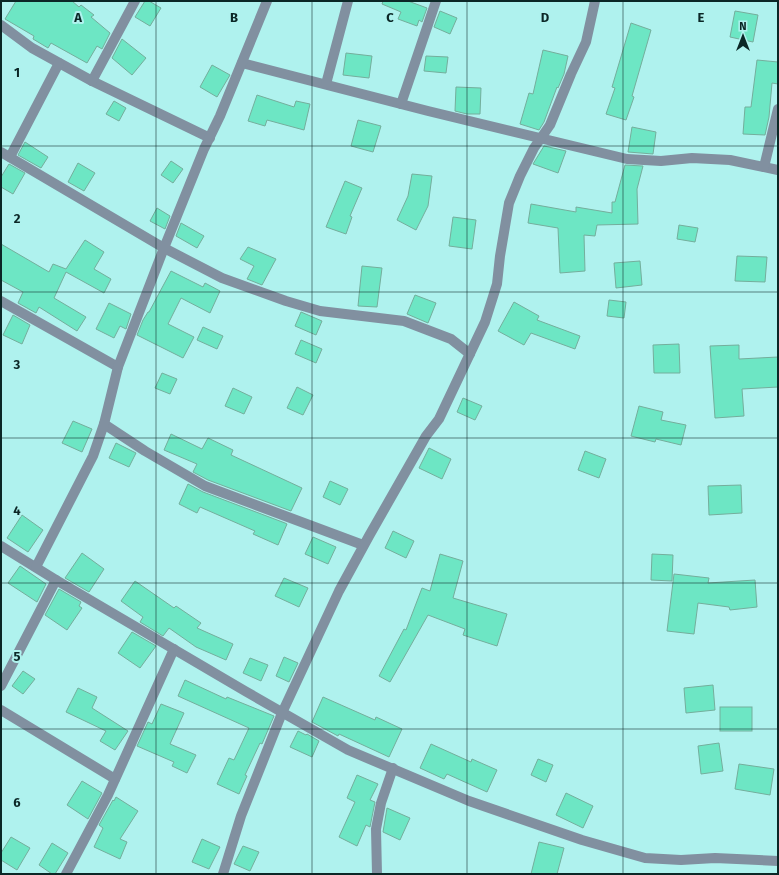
<svg xmlns="http://www.w3.org/2000/svg" width="779" height="875" viewBox="0 0 779 875" font-family="'Fira Sans',sans-serif">
<style>
.building{fill:#6de6c4;stroke:#74ae9c}
.lines{fill:none;stroke-linecap:round;stroke-linejoin:round}
.minor{stroke:#8190a0;stroke-width:10}
.grid{fill:none;stroke:#0b2726;stroke-width:1;stroke-opacity:0.55}
.grid-label{font-size:13px;text-anchor:middle;font-weight:bold;fill:#0b2726;stroke:#aff2ee;stroke-width:4;stroke-linejoin:round;paint-order:stroke}
</style>
<rect width="100%" height="100%" fill="#aff2ee"/>
<g class="building">
<path d="M 16,1 L 72,1 L 79,7 L 81,5 L 94,15 L 91,17 L 110,33 L 102,49 L 97,46 L 87,63 L 51,43 L 48,48 L 33,39 L 34,36 L 5,19 Z"/>
<path d="M 145,1 L 149,1 L 161,8 L 150,26 L 135,17 Z"/>
<path d="M 383,1 L 408,1 L 427,8 L 422,22 L 419,20 L 417,26 L 398,19 L 401,12 L 382,4 Z"/>
<path d="M 440,11 L 457,18 L 450,34 L 434,27 Z"/>
<path d="M 735,11 L 758,15 L 753,42 L 730,37 Z"/>
<path d="M 631,23 L 651,30 L 632,96 L 634,97 L 626,120 L 606,114 L 615,88 L 612,87 Z"/>
<path d="M 122,39 L 146,58 L 132,75 L 112,58 Z"/>
<path d="M 543,50 L 568,56 L 564,74 L 558,88 L 557,87 L 544,122 L 539,130 L 520,124 L 529,93 L 533,94 Z"/>
<path d="M 346,53 L 372,56 L 369,78 L 343,75 Z"/>
<path d="M 426,56 L 448,57 L 446,73 L 424,71 Z"/>
<path d="M 757,60 L 778,62 L 778,84 L 772,83 L 769,117 L 765,135 L 743,134 L 745,107 L 751,107 Z"/>
<path d="M 212,65 L 230,75 L 217,97 L 200,87 Z"/>
<path d="M 456,87 L 481,88 L 480,114 L 467,114 L 455,111 Z"/>
<path d="M 257,95 L 294,107 L 296,101 L 310,104 L 304,130 L 267,120 L 265,126 L 248,121 Z"/>
<path d="M 114,101 L 126,108 L 119,121 L 106,114 Z"/>
<path d="M 358,120 L 381,126 L 373,152 L 351,146 Z"/>
<path d="M 632,127 L 656,132 L 653,154 L 628,152 Z"/>
<path d="M 25,142 L 48,157 L 41,168 L 18,155 Z"/>
<path d="M 544,146 L 566,151 L 558,173 L 533,164 Z"/>
<path d="M 171,161 L 183,169 L 173,183 L 161,175 Z"/>
<path d="M 78,163 L 95,173 L 84,191 L 68,182 Z"/>
<path d="M 9,164 L 25,173 L 13,194 L 1,187 L 1,177 Z"/>
<path d="M 625,165 L 643,166 L 637,189 L 638,224 L 597,225 L 595,236 L 584,235 L 585,271 L 560,273 L 558,228 L 528,223 L 531,204 L 576,212 L 576,207 L 612,213 L 612,202 L 615,202 Z"/>
<path d="M 412,174 L 432,176 L 428,206 L 416,230 L 397,220 L 408,196 Z"/>
<path d="M 345,181 L 362,188 L 350,216 L 352,217 L 346,234 L 326,227 Z"/>
<path d="M 157,208 L 170,216 L 165,229 L 150,221 Z"/>
<path d="M 453,217 L 476,220 L 472,249 L 449,246 Z"/>
<path d="M 181,223 L 204,236 L 197,248 L 176,236 Z"/>
<path d="M 679,225 L 698,228 L 695,242 L 677,239 Z"/>
<path d="M 85,240 L 104,252 L 94,269 L 111,279 L 104,293 L 66,272 L 54,298 L 86,317 L 77,331 L 39,307 L 36,313 L 18,303 L 23,292 L 1,280 L 1,244 L 49,272 L 53,264 L 66,269 Z"/>
<path d="M 248,247 L 276,259 L 262,285 L 247,279 L 254,266 L 240,259 Z"/>
<path d="M 737,256 L 767,257 L 765,282 L 735,281 Z"/>
<path d="M 640,261 L 642,285 L 616,288 L 614,263 Z"/>
<path d="M 362,266 L 382,268 L 377,307 L 358,306 Z"/>
<path d="M 171,271 L 203,287 L 205,283 L 220,291 L 210,313 L 181,298 L 168,324 L 194,337 L 183,358 L 137,335 L 143,320 L 148,312 L 149,312 Z"/>
<path d="M 415,295 L 436,303 L 428,323 L 407,314 Z"/>
<path d="M 609,300 L 626,302 L 624,318 L 607,316 Z"/>
<path d="M 514,302 L 539,316 L 537,320 L 580,336 L 575,349 L 531,333 L 524,345 L 498,331 Z"/>
<path d="M 109,303 L 131,314 L 126,329 L 120,326 L 114,338 L 96,329 Z"/>
<path d="M 301,312 L 322,321 L 316,335 L 295,326 Z"/>
<path d="M 13,315 L 30,325 L 22,344 L 3,335 Z"/>
<path d="M 203,327 L 223,336 L 217,349 L 197,340 Z"/>
<path d="M 301,340 L 322,349 L 316,363 L 295,354 Z"/>
<path d="M 679,344 L 680,373 L 654,373 L 653,345 Z"/>
<path d="M 739,345 L 739,359 L 778,357 L 778,387 L 742,389 L 744,416 L 715,418 L 710,346 Z"/>
<path d="M 162,373 L 177,379 L 170,394 L 155,388 Z"/>
<path d="M 297,387 L 313,395 L 303,415 L 287,408 Z"/>
<path d="M 233,388 L 252,397 L 244,414 L 225,406 Z"/>
<path d="M 463,398 L 482,406 L 475,420 L 457,412 Z"/>
<path d="M 639,406 L 663,412 L 661,420 L 686,425 L 681,445 L 656,439 L 655,442 L 631,436 Z"/>
<path d="M 73,421 L 92,429 L 82,452 L 62,443 Z"/>
<path d="M 171,434 L 202,449 L 208,438 L 233,450 L 231,455 L 302,488 L 291,511 L 208,480 L 193,472 L 197,464 L 164,450 Z"/>
<path d="M 116,443 L 136,453 L 129,467 L 109,458 Z"/>
<path d="M 429,448 L 451,459 L 442,479 L 419,468 Z"/>
<path d="M 585,451 L 606,459 L 599,478 L 578,470 Z"/>
<path d="M 330,481 L 348,489 L 340,505 L 323,497 Z"/>
<path d="M 188,484 L 203,492 L 285,523 L 287,524 L 278,545 L 253,534 L 255,531 L 200,507 L 197,513 L 179,504 Z"/>
<path d="M 741,485 L 742,513 L 709,515 L 708,486 Z"/>
<path d="M 22,515 L 43,530 L 28,552 L 7,538 Z"/>
<path d="M 393,531 L 414,541 L 406,558 L 385,548 Z"/>
<path d="M 313,537 L 336,547 L 328,564 L 305,554 Z"/>
<path d="M 82,553 L 104,569 L 89,592 L 65,578 Z"/>
<path d="M 440,554 L 463,561 L 453,598 L 507,614 L 497,646 L 463,635 L 465,629 L 428,615 L 390,682 L 379,676 L 404,629 L 406,630 L 422,588 L 430,591 Z"/>
<path d="M 652,554 L 673,555 L 672,581 L 651,580 Z"/>
<path d="M 20,566 L 46,584 L 37,602 L 8,583 Z"/>
<path d="M 674,574 L 709,578 L 708,583 L 755,580 L 757,607 L 730,610 L 729,607 L 698,603 L 694,634 L 667,631 Z"/>
<path d="M 284,578 L 308,588 L 299,607 L 275,596 Z"/>
<path d="M 135,581 L 174,608 L 176,606 L 201,623 L 197,628 L 233,644 L 226,660 L 196,647 L 169,628 L 163,636 L 140,622 L 143,617 L 121,601 Z"/>
<path d="M 59,589 L 81,602 L 79,606 L 82,608 L 67,630 L 45,615 Z"/>
<path d="M 132,632 L 156,646 L 140,668 L 118,653 Z"/>
<path d="M 284,657 L 298,663 L 289,682 L 276,676 Z"/>
<path d="M 250,658 L 268,665 L 261,681 L 243,673 Z"/>
<path d="M 23,671 L 35,679 L 23,694 L 12,686 Z"/>
<path d="M 185,680 L 226,699 L 227,697 L 274,716 L 262,744 L 260,743 L 245,775 L 247,776 L 239,794 L 217,784 L 229,758 L 234,760 L 249,728 L 178,696 Z"/>
<path d="M 713,685 L 715,710 L 686,713 L 684,688 Z"/>
<path d="M 78,688 L 97,697 L 92,708 L 128,731 L 115,750 L 100,741 L 106,731 L 66,712 Z"/>
<path d="M 323,697 L 375,720 L 376,717 L 402,729 L 389,757 L 339,734 L 338,736 L 312,722 Z"/>
<path d="M 161,704 L 184,713 L 170,744 L 196,755 L 187,773 L 172,766 L 174,762 L 137,746 L 148,722 L 152,724 Z"/>
<rect x="720" y="707" width="32" height="24"/>
<path d="M 298,731 L 306,735 L 307,734 L 319,741 L 312,757 L 290,747 Z"/>
<path d="M 719,743 L 723,771 L 701,774 L 698,746 Z"/>
<path d="M 431,744 L 471,762 L 472,759 L 497,770 L 487,792 L 447,774 L 444,779 L 420,768 Z"/>
<path d="M 538,759 L 553,765 L 546,782 L 531,775 Z"/>
<path d="M 739,764 L 774,769 L 770,795 L 735,789 Z"/>
<path d="M 357,775 L 378,784 L 370,800 L 375,802 L 370,827 L 366,825 L 357,846 L 339,837 L 355,802 L 347,798 Z"/>
<path d="M 82,781 L 102,793 L 88,819 L 67,805 Z"/>
<path d="M 566,793 L 593,806 L 583,828 L 556,815 Z"/>
<path d="M 116,797 L 138,811 L 120,839 L 127,842 L 120,859 L 94,847 L 103,828 L 99,825 L 113,800 L 114,801 Z"/>
<path d="M 387,808 L 410,818 L 400,840 L 383,832 Z"/>
<path d="M 11,837 L 30,848 L 17,870 L 1,860 L 1,853 Z"/>
<path d="M 202,839 L 220,847 L 209,869 L 192,862 Z"/>
<path d="M 539,842 L 564,848 L 557,874 L 531,874 Z"/>
<path d="M 52,843 L 68,853 L 55,874 L 52,874 L 39,865 Z"/>
<path d="M 243,846 L 259,852 L 250,871 L 234,864 Z"/>
</g>
<g class="lines">
<g class="minor">
<path d="M 1,25 L 32,48 L 92,81 L 210,138"/>
<path d="M 242,63 L 428,111 L 627,159 L 661,161 L 692,158 L 730,160 L 778,170"/>
<path d="M 92,81 L 135,1"/>
<path d="M 326,84 L 348,1"/>
<path d="M 401,104 L 436,1"/>
<path d="M 1,152 L 164,248 L 222,278 L 286,301 L 320,311 L 404,321 L 451,339 L 470,354"/>
<path d="M 10,157 L 59,63"/>
<path d="M 764,167 L 778,109"/>
<path d="M 1,301 L 118,367"/>
<path d="M 104,424 L 145,451 L 205,486 L 363,545"/>
<path d="M 1,546 L 56,580 L 245,691 L 348,750 L 469,801 L 582,840 L 645,858 L 681,860 L 715,858 L 778,861"/>
<path d="M 36,567 L 93,456 L 104,424 L 118,367 L 164,248 L 204,149 L 220,116 L 267,1"/>
<path d="M 1,686 L 56,580"/>
<path d="M 1,710 L 115,779"/>
<path d="M 66,874 L 108,795 L 174,649"/>
<path d="M 223,874 L 241,816 L 282,713 L 339,591 L 369,536 L 426,436 L 439,419 L 485,322 L 497,284 L 500,256 L 509,203 L 520,176 L 534,148 L 550,125 L 571,74 L 586,42 L 595,1"/>
<path d="M 377,874 L 376,829 L 381,803 L 393,768"/>
</g>
</g>
<path class="grid" d="M 156,1 L 156,874M 312,1 L 312,874M 467,1 L 467,874M 623,1 L 623,874M 1,146 L 778,146M 1,292 L 778,292M 1,438 L 778,438M 1,583 L 778,583M 1,729 L 778,729"/>
<g class="grid-label">
<text x="78" y="22">A</text>
<text x="234" y="22">B</text>
<text x="390" y="22">C</text>
<text x="545" y="22">D</text>
<text x="701" y="22">E</text>
<text x="17" y="77">1</text>
<text x="17" y="223">2</text>
<text x="17" y="369">3</text>
<text x="17" y="515">4</text>
<text x="17" y="661">5</text>
<text x="17" y="807">6</text>
</g>
<rect width="779" height="875" fill="none" stroke="#0b2726" stroke-width="4"/>
<g transform="translate(743 36)" stroke="#aff2ee" stroke-width="3" paint-order="stroke">
<path d="M0-3L7 15L0 10L-7 15Z" fill="#0b2726"/>
<text y="-6" font-size="11" font-weight="bold" text-anchor="middle" fill="#0b2726">N</text>
</g>
</svg>
